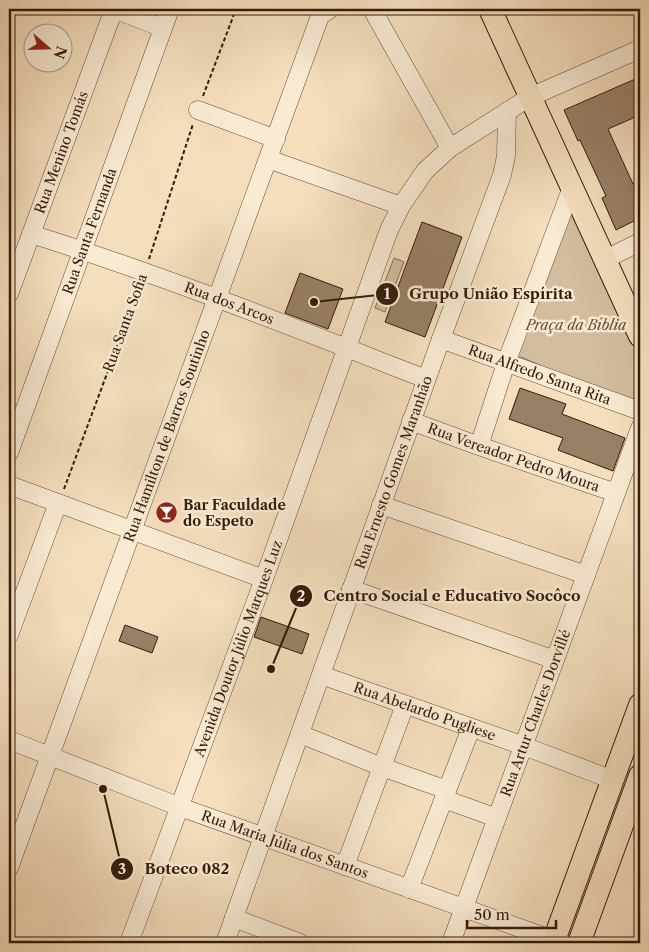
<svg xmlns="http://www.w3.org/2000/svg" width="649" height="952" viewBox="0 0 649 952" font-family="'Libre Caslon Text',serif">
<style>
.green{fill:#d3bd9e;stroke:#846c54}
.building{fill:#988067;stroke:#341b0a}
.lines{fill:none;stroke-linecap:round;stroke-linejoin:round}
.minor-casing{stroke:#644c36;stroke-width:19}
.major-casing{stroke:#341b0a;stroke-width:24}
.path{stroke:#341b0a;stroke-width:2;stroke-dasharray:4 2.5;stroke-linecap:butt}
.minor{stroke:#f8ead3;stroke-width:18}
.major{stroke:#f4debc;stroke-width:22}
.labels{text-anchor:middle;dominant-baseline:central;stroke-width:5;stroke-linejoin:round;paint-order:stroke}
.street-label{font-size:14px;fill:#341b0a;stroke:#f8ead3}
.park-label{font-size:14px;font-style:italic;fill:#644c36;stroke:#f8ead3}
.poi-label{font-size:14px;font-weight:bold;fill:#341b0a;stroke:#f8ead3;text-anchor:start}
.leader{fill:none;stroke:#341b0a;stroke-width:2}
.callout-dot{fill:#341b0a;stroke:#f8ead3;stroke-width:2}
.mark-label{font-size:15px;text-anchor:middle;font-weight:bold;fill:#fff}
.callout-label{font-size:15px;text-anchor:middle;font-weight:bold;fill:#341b0a;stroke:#f8ead3;stroke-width:5;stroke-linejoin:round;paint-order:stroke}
</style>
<rect width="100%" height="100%" fill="#f4debc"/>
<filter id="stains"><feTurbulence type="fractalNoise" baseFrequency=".004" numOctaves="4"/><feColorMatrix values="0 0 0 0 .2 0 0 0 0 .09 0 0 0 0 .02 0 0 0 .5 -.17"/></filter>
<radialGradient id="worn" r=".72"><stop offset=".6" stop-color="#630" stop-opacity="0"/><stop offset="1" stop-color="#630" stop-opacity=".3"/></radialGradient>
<g class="green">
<path d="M 572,187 L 640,336 L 640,409 L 521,357 L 508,359 Z"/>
<path d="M 394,258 L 404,262 L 385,312 L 375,308 Z"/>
</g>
<g class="building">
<path d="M 640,77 L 640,115 L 608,129 L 633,184 L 640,181 L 640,218 L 616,230 L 602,198 L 606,196 L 580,140 L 578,141 L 564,110 Z"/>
<path d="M 422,222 L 462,237 L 425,337 L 385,322 Z"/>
<path d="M 300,273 L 343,289 L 328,329 L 285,313 Z"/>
<path d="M 520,388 L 566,404 L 562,414 L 625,438 L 613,471 L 558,450 L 563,438 L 509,419 Z"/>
<path d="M 261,617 L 309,634 L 302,654 L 254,637 Z"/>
<path d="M 125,625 L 158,637 L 152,653 L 119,641 Z"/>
</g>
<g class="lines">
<defs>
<g id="minor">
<path d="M 114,9 L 163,28"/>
<path d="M 372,9 L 450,148"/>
<path d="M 198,110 L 276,139"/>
<path d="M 268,159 L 401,206"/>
<path id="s1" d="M 31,234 C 165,276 295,328 426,379"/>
<path d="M 606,259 L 640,242"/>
<path id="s2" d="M 9,294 L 114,9"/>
<path id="s3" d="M 441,339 L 640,411"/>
<path id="s4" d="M 411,421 L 479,446 L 616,493"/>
<path d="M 479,446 L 506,363 L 572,187"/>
<path id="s5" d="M 9,453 L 170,9"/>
<path d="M 9,485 L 264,579"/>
<path d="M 381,505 L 586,575"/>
<path d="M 351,589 L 555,660"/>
<path d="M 9,635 L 58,503"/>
<path id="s6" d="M 321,675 L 524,746 L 613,780"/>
<path d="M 300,734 L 382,767 L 447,790"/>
<path id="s7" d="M 9,740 L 180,807 L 562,943"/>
<path d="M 444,799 L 497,818"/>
<path d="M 345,866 L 405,705"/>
<path id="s8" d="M 9,868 L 320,16 L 330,9"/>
<path d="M 409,889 L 471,728"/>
<path d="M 234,918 L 300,943"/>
<path id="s9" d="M 129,943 L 264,579 L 389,230 L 401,206 L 425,171 L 450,148 L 530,97 L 640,49"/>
<path id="s10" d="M 225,943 L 441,339 L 502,175 L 506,156 L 507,111"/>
<path id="s11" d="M 451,943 L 640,428"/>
</g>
<g id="major">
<path d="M 490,9 L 640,336"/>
<path d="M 553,943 L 640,705"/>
<path d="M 579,943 L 640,776"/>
</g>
</defs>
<use href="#minor" class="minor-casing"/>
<use href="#major" class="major-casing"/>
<g class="path">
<path d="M 203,96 L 236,9"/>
<path d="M 149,259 L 193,124"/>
<path d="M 64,489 L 140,285"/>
</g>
<use href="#minor" class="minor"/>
<use href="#major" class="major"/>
</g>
<defs>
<symbol id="bar-disc" viewBox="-11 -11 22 22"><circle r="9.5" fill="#8f2418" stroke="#f8ead3"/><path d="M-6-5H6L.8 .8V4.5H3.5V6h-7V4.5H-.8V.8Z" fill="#fff"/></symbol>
</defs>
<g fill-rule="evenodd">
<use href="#bar-disc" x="154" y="500" width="25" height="25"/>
</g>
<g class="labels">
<g class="street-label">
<text stroke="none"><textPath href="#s2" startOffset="151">Rua Menino Tomás</textPath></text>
<text stroke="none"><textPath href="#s5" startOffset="236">Rua Santa Fernanda</textPath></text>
<text stroke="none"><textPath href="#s1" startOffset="210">Rua dos Arcos</textPath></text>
<text transform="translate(125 323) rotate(-70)">Rua Santa Sofia</text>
<text stroke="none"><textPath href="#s3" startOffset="105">Rua Alfredo Santa Rita</textPath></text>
<text stroke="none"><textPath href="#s8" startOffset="460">Rua Hamilton de Barros Soutinho</textPath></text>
<text stroke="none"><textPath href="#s4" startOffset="109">Rua Vereador Pedro Moura</textPath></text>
<text stroke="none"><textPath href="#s10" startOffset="500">Rua Ernesto Gomes Maranhão</textPath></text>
<text stroke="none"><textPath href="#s9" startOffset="314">Avenida Doutor Júlio Marques Luz</textPath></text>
<text stroke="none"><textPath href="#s6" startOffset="110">Rua Abelardo Pugliese</textPath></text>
<text stroke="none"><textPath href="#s11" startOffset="245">Rua Artur Charles Dorvillé</textPath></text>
<text stroke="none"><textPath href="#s7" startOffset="295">Rua Maria Júlia dos Santos</textPath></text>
</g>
<g class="park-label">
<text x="576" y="325">Praça da Bíblia</text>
</g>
<g class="poi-label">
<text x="183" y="505">Bar Faculdade<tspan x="183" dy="16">do Espeto</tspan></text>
</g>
</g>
<path class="leader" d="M314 302L387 294M271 669L301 596M103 789L122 869"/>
<g class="callout-dot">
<circle cx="314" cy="302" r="5"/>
<circle cx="271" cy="669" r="5"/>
<circle cx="103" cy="789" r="5"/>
<circle cx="387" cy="294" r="12"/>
<circle cx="301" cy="596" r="12"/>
<circle cx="122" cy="869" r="12"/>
</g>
<g class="mark-label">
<text x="387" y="299">1</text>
<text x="301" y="601">2</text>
<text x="122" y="874">3</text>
</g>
<g class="callout-label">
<text x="491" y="299">Grupo União Espírita</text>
<text x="452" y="601">Centro Social e Educativo Socôco</text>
<text x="187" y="874">Boteco 082</text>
</g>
<rect width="649" height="952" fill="none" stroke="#f4debc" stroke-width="30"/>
<rect x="10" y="10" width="629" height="932" fill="none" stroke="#341b0a" stroke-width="2.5"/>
<rect x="15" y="15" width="619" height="922" fill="none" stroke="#341b0a"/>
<g transform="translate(48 48) rotate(110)"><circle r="24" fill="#f8ead3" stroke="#aa9783"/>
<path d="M0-4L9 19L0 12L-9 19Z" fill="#8f2418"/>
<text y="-8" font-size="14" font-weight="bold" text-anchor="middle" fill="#341b0a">N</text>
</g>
<path d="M467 920v8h89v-8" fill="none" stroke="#341b0a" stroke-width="2.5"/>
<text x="474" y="920" font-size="15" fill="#341b0a" stroke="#f8ead3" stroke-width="4" paint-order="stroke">50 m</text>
<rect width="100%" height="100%" filter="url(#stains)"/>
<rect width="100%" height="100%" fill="url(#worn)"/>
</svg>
